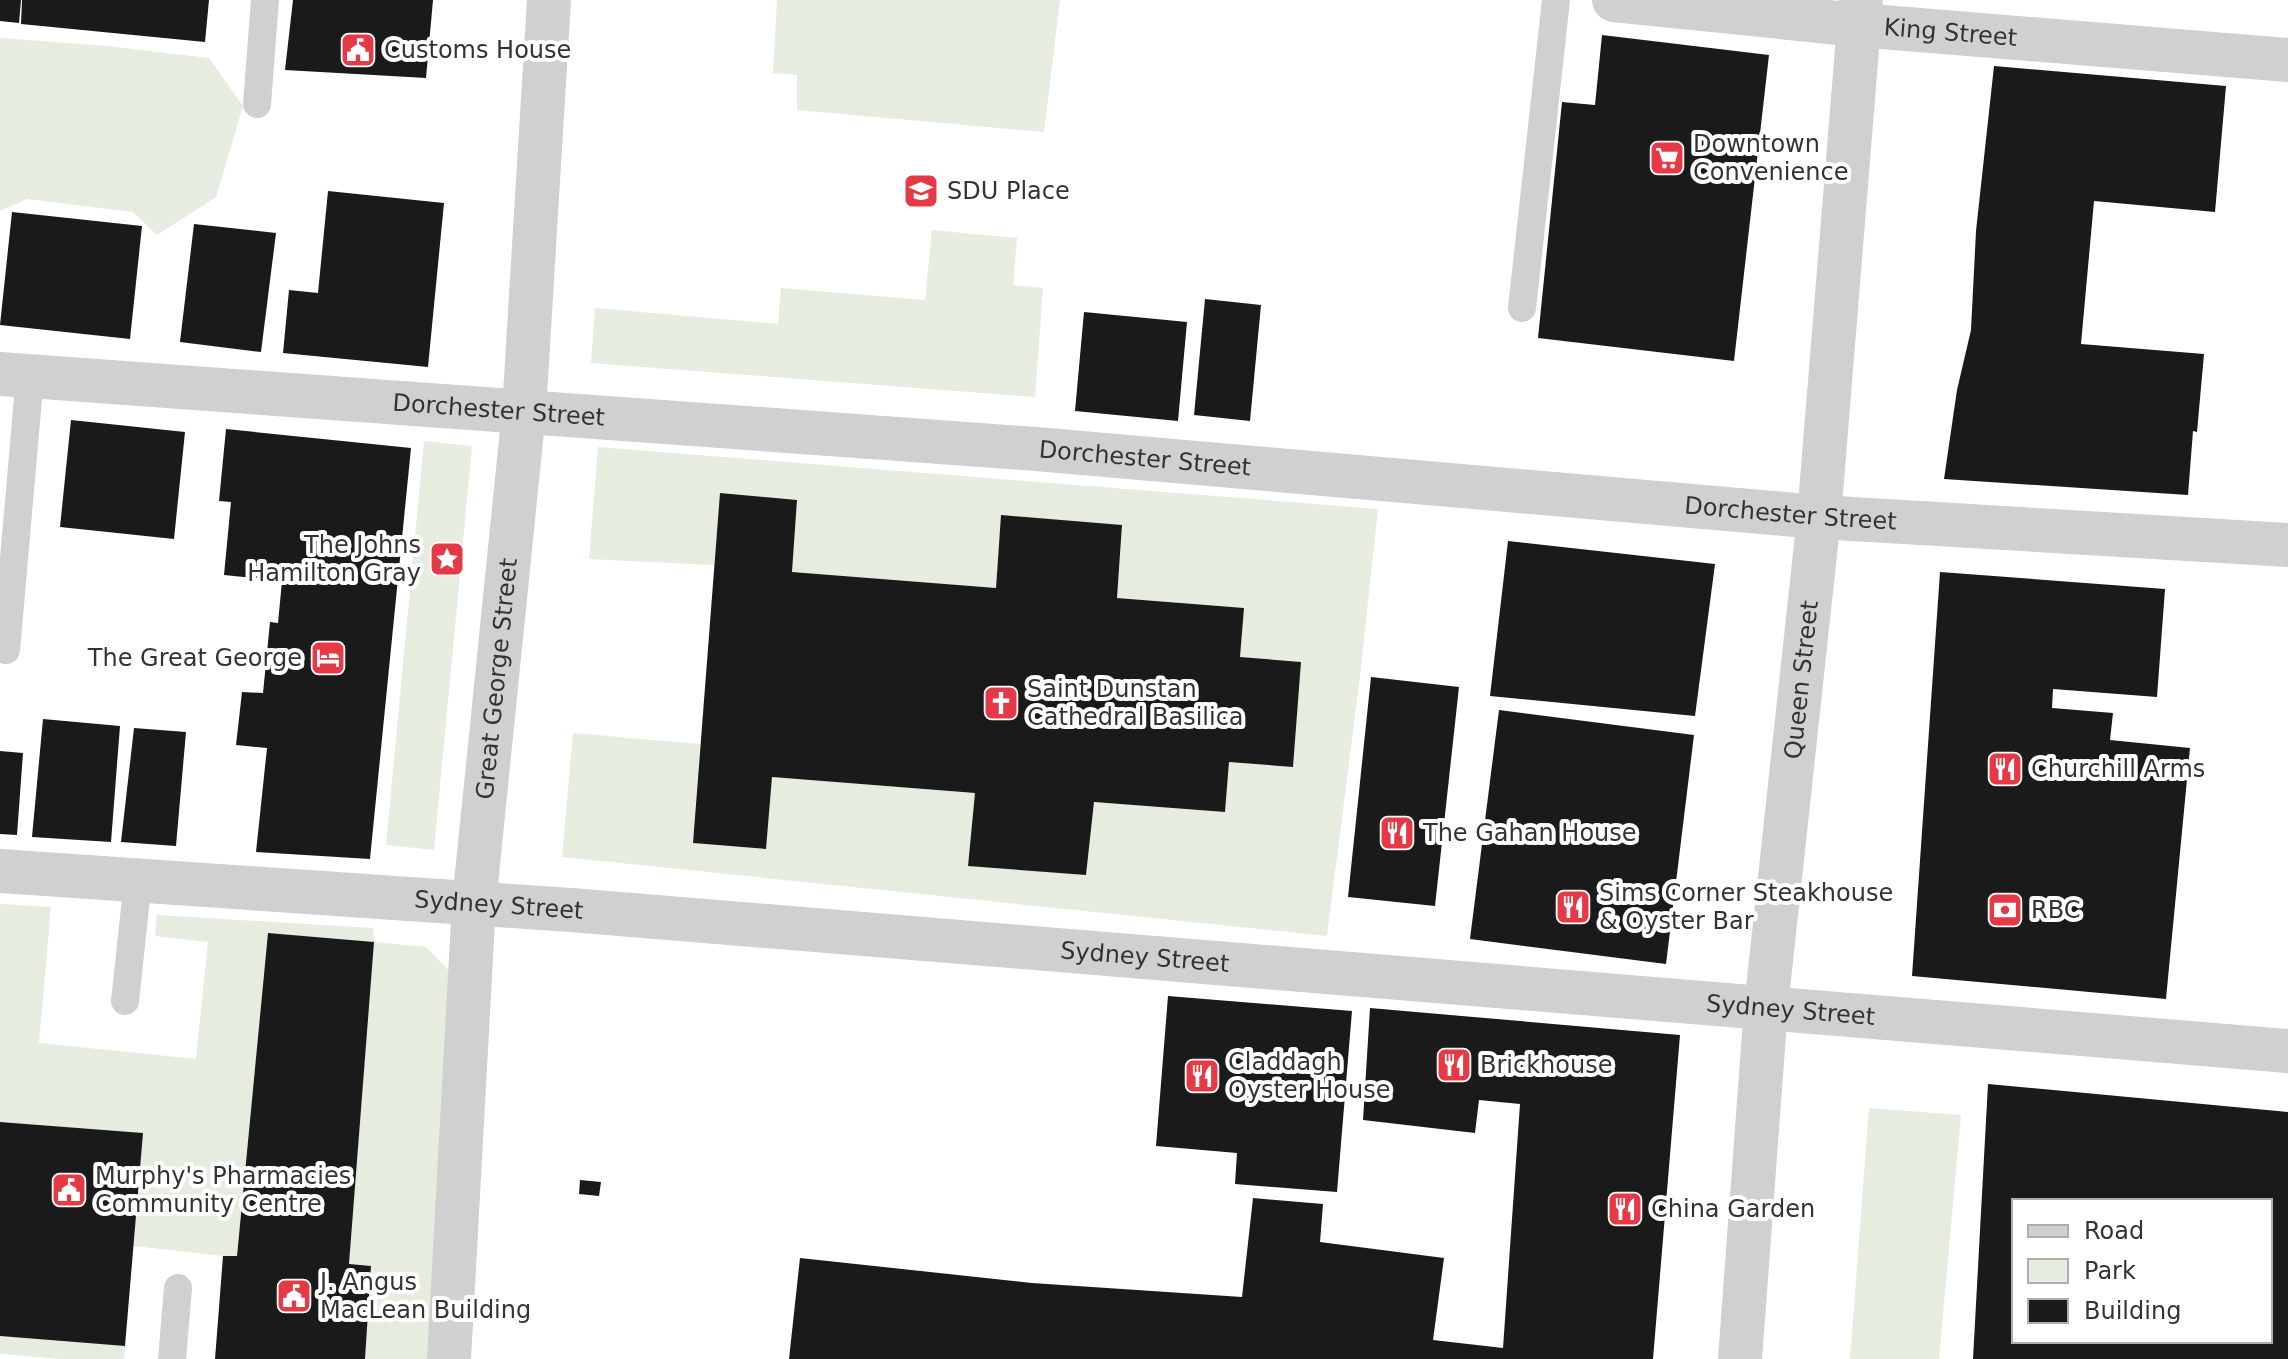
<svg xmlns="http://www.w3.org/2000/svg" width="2288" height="1359" viewBox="0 0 2288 1359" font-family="'DejaVu Sans',sans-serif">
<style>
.green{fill:#e6ecdf}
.building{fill:#1a1a1a;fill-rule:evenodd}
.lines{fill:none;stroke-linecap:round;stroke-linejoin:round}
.service{stroke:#d0d0d0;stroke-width:28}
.minor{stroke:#d0d0d0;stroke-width:44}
.tertiary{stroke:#d0d0d0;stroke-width:44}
.labels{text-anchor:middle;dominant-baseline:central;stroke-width:8;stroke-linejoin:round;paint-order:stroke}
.street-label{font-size:24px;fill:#333;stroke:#fff}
.poi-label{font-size:24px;fill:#333;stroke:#fff;text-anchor:start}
</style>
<rect width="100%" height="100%" fill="#fff"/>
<g class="green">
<path d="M 777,0 L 1060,0 L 1044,132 L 797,110 L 797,75 L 773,73 Z"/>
<path d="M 0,38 L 107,46 L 209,58 L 243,106 L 216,197 L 157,235 L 133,212 L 27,199 L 0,211 Z"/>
<path d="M 932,230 L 1017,238 L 1013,285 L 1043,288 L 1035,397 L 591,363 L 595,308 L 778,324 L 781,288 L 925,300 Z"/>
<path d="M 424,441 L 472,446 L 434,850 L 386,845 Z"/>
<path d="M 598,447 L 1378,509 L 1360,676 L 1327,936 L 562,857 L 573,733 L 700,744 L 693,843 L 766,849 L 772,777 L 975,793 L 968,865 L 1086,875 L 1094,802 L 1225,812 L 1229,762 L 1293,766 L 1301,662 L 1240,657 L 1244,608 L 1117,598 L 1122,525 L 1001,516 L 996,588 L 792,572 L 797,500 L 721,493 L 714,565 L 589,559 Z"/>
<path d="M 0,904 L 51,907 L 39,1043 L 196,1059 L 208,942 L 155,936 L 157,915 L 373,928 L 375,942 L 426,947 L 454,976 L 435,1359 L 365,1359 L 349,1264 L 374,942 L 268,933 L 237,1256 L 223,1256 L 134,1246 L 142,1133 L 0,1122 Z"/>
<path d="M 1869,1108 L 1961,1115 L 1939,1359 L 1850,1359 Z"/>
<path d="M 0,1336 L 125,1346 L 124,1359 L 60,1359 L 0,1354 Z"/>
</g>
<g class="building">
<path d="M 0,0 L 21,0 L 19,23 L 0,21 Z"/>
<path d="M 22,0 L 209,0 L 205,42 L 21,24 Z"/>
<path d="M 293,0 L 433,0 L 426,78 L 285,70 Z"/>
<path d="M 1602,35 L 1769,55 L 1734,361 L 1538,338 L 1562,102 L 1595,105 Z"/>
<path d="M 1994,66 L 2226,86 L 2215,212 L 2094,201 L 2081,344 L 2204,354 L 2197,432 L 2193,431 L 2188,495 L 1944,479 L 1957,390 L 1971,330 L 1976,231 Z"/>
<path d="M 328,191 L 444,203 L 428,367 L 283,353 L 289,290 L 318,293 Z"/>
<path d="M 12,212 L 142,226 L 130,339 L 0,325 Z"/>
<path d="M 194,224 L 276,233 L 261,352 L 180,342 Z"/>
<path d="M 1205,299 L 1261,305 L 1250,421 L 1194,415 Z"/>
<path d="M 1084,312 L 1187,322 L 1178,421 L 1075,411 Z"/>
<path d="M 71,420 L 185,432 L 174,539 L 60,527 Z"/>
<path d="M 226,429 L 411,448 L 370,859 L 256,852 L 267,748 L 236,745 L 242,692 L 263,693 L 270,622 L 278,623 L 282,581 L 224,575 L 231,502 L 219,501 Z"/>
<path d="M 720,493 L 797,500 L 792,572 L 996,588 L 1001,515 L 1122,525 L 1117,598 L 1244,608 L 1240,657 L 1301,662 L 1293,767 L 1229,762 L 1225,812 L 1094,802 L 1086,875 L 968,866 L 975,793 L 772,777 L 766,849 L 693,843 Z"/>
<path d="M 1508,541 L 1715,564 L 1695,716 L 1490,696 Z"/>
<path d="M 1940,572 L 2165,589 L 2157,697 L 2053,689 L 2052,708 L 2113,713 L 2110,740 L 2190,748 L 2166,999 L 1912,976 Z"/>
<path d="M 1371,677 L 1459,687 L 1435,906 L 1348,897 Z"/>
<path d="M 1499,710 L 1694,735 L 1666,964 L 1470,939 Z"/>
<path d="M 43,719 L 120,726 L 111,842 L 32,837 Z"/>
<path d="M 134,728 L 186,732 L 176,846 L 121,842 Z"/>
<path d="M 0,751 L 23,753 L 17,835 L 0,834 Z"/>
<path d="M 268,933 L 374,942 L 349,1264 L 371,1266 L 365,1359 L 215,1359 L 223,1256 L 237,1256 Z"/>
<path d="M 1168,996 L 1352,1011 L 1337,1192 L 1235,1184 L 1237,1153 L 1156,1146 Z"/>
<path d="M 1370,1008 L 1680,1035 L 1653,1359 L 789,1359 L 800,1258 L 1032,1283 L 1242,1297 L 1253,1198 L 1323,1204 L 1320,1242 L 1444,1258 L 1433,1340 L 1503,1348 L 1520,1104 L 1479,1100 L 1475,1133 L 1363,1120 Z"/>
<path d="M 1988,1084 L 2288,1112 L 2288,1359 L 1973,1359 ZM 2014,1201 L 2270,1201 L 2270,1341 L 2014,1341 Z"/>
<path d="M 0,1122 L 143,1133 L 125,1346 L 0,1336 Z"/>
<path d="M 580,1180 L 601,1182 L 599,1196 L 579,1194 Z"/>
</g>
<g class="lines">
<g class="service">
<path d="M 257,104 L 265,0"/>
<path d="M 1522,308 L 1556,0"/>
<path d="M 6,650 L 30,376"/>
<path d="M 125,1001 L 138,880"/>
<path d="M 172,1359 L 178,1288"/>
</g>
<g class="minor">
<path id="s1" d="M 1614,0 L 1858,25 L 2288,60"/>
<path id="s2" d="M 0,374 L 1036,449 L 1819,517 L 2288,545"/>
<path id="s3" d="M 0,871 L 571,910 L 2288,1051"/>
<path id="s4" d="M 449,1359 L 474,903 L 524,411 L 549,0"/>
</g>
<path class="tertiary" id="s5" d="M 1740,1359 L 1766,1007 L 1819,517 L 1861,0"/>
</g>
<defs>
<symbol id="civic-square" viewBox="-11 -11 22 22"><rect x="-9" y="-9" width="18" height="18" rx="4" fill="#e63946" stroke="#fff"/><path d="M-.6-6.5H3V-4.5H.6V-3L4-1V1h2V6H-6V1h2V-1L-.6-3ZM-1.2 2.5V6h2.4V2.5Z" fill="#fff"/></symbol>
<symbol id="supermarket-square" viewBox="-11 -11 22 22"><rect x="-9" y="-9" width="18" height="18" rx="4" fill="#e63946" stroke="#fff"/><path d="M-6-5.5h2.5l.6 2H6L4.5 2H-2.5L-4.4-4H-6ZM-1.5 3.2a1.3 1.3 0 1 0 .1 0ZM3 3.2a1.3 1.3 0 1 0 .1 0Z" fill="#fff"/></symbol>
<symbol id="university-square" viewBox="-11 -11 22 22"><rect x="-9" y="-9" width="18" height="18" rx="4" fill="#e63946" stroke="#fff"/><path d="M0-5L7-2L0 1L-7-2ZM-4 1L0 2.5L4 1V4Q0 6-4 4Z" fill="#fff"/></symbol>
<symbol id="sight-square" viewBox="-11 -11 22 22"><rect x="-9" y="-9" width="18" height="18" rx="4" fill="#e63946" stroke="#fff"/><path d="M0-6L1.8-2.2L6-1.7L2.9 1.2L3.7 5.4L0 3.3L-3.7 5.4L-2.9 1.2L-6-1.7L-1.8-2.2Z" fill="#fff"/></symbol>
<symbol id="hotel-square" viewBox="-11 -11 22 22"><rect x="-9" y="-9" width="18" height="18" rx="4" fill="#e63946" stroke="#fff"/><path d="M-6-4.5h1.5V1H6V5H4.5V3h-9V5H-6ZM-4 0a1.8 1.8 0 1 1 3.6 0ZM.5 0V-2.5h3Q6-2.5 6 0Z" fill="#fff"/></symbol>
<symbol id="church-square" viewBox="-11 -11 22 22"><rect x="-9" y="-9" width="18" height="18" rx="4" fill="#e63946" stroke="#fff"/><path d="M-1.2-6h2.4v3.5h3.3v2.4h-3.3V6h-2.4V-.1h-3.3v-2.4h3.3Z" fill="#fff"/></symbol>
<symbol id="restaurant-square" viewBox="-11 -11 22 22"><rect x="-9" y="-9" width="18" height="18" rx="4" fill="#e63946" stroke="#fff"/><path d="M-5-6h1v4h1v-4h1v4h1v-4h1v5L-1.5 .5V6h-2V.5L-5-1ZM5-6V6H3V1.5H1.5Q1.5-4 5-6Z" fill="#fff"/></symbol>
<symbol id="bank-square" viewBox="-11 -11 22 22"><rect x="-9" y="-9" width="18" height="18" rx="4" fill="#e63946" stroke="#fff"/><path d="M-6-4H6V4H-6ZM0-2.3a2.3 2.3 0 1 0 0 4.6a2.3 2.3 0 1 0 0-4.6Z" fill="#fff"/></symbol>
</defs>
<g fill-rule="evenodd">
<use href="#civic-square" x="338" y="30" width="40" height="40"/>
<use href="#supermarket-square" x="1647" y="138" width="40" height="40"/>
<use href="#university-square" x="901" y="171" width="40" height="40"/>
<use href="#sight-square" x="427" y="539" width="40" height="40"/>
<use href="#hotel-square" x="308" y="638" width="40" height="40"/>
<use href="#church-square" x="981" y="683" width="40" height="40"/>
<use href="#restaurant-square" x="1985" y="749" width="40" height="40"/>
<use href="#restaurant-square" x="1377" y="813" width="40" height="40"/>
<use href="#restaurant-square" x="1553" y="887" width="40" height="40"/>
<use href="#bank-square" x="1985" y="890" width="40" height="40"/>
<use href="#restaurant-square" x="1434" y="1045" width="40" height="40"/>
<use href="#restaurant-square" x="1182" y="1056" width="40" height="40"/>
<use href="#civic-square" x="49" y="1170" width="40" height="40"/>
<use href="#restaurant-square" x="1605" y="1189" width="40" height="40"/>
<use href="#civic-square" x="274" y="1276" width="40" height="40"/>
</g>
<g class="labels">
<g class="street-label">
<text stroke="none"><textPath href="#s1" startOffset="338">King Street</textPath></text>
<text stroke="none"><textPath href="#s2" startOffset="500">Dorchester Street</textPath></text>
<text stroke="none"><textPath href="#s2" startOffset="1148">Dorchester Street</textPath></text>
<text stroke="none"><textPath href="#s2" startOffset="1796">Dorchester Street</textPath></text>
<text stroke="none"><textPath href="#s4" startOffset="682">Great George Street</textPath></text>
<text stroke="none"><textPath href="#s5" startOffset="682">Queen Street</textPath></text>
<text stroke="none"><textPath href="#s3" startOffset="500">Sydney Street</textPath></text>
<text stroke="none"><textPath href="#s3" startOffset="1148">Sydney Street</textPath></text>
<text stroke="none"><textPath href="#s3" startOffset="1796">Sydney Street</textPath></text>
</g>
<g class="poi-label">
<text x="384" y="50">Customs House</text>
<text x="1693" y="144">Downtown<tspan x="1693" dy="28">Convenience</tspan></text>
<text x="947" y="191">SDU Place</text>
<text x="421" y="545" text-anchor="end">The Johns<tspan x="421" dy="28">Hamilton Gray</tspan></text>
<text x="302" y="658" text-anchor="end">The Great George</text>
<text x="1027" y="689">Saint Dunstan<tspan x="1027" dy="28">Cathedral Basilica</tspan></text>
<text x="2031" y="769">Churchill Arms</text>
<text x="1423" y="833">The Gahan House</text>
<text x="1599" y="893">Sims Corner Steakhouse<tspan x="1599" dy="28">&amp; Oyster Bar</tspan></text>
<text x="2031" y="910">RBC</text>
<text x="1228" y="1062">Claddagh<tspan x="1228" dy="28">Oyster House</tspan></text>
<text x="1480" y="1065">Brickhouse</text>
<text x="95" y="1176">Murphy's Pharmacies<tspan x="95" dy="28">Community Centre</tspan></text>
<text x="1651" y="1209">China Garden</text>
<text x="320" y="1282">J. Angus<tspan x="320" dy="28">MacLean Building</tspan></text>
</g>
</g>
<rect x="2012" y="1199" width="260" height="144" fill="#ffffff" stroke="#adadad" stroke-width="2"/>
<rect x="2028" y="1225" width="40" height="12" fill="#d0d0d0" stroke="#adadad" stroke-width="2"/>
<text x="2084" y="1239" font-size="24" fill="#333333">Road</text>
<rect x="2028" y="1259" width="40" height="24" fill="#e6ecdf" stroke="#adadad" stroke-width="2"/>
<text x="2084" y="1279" font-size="24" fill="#333333">Park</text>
<rect x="2028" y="1299" width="40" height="24" fill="#1a1a1a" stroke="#adadad" stroke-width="2"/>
<text x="2084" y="1319" font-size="24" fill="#333333">Building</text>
</svg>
